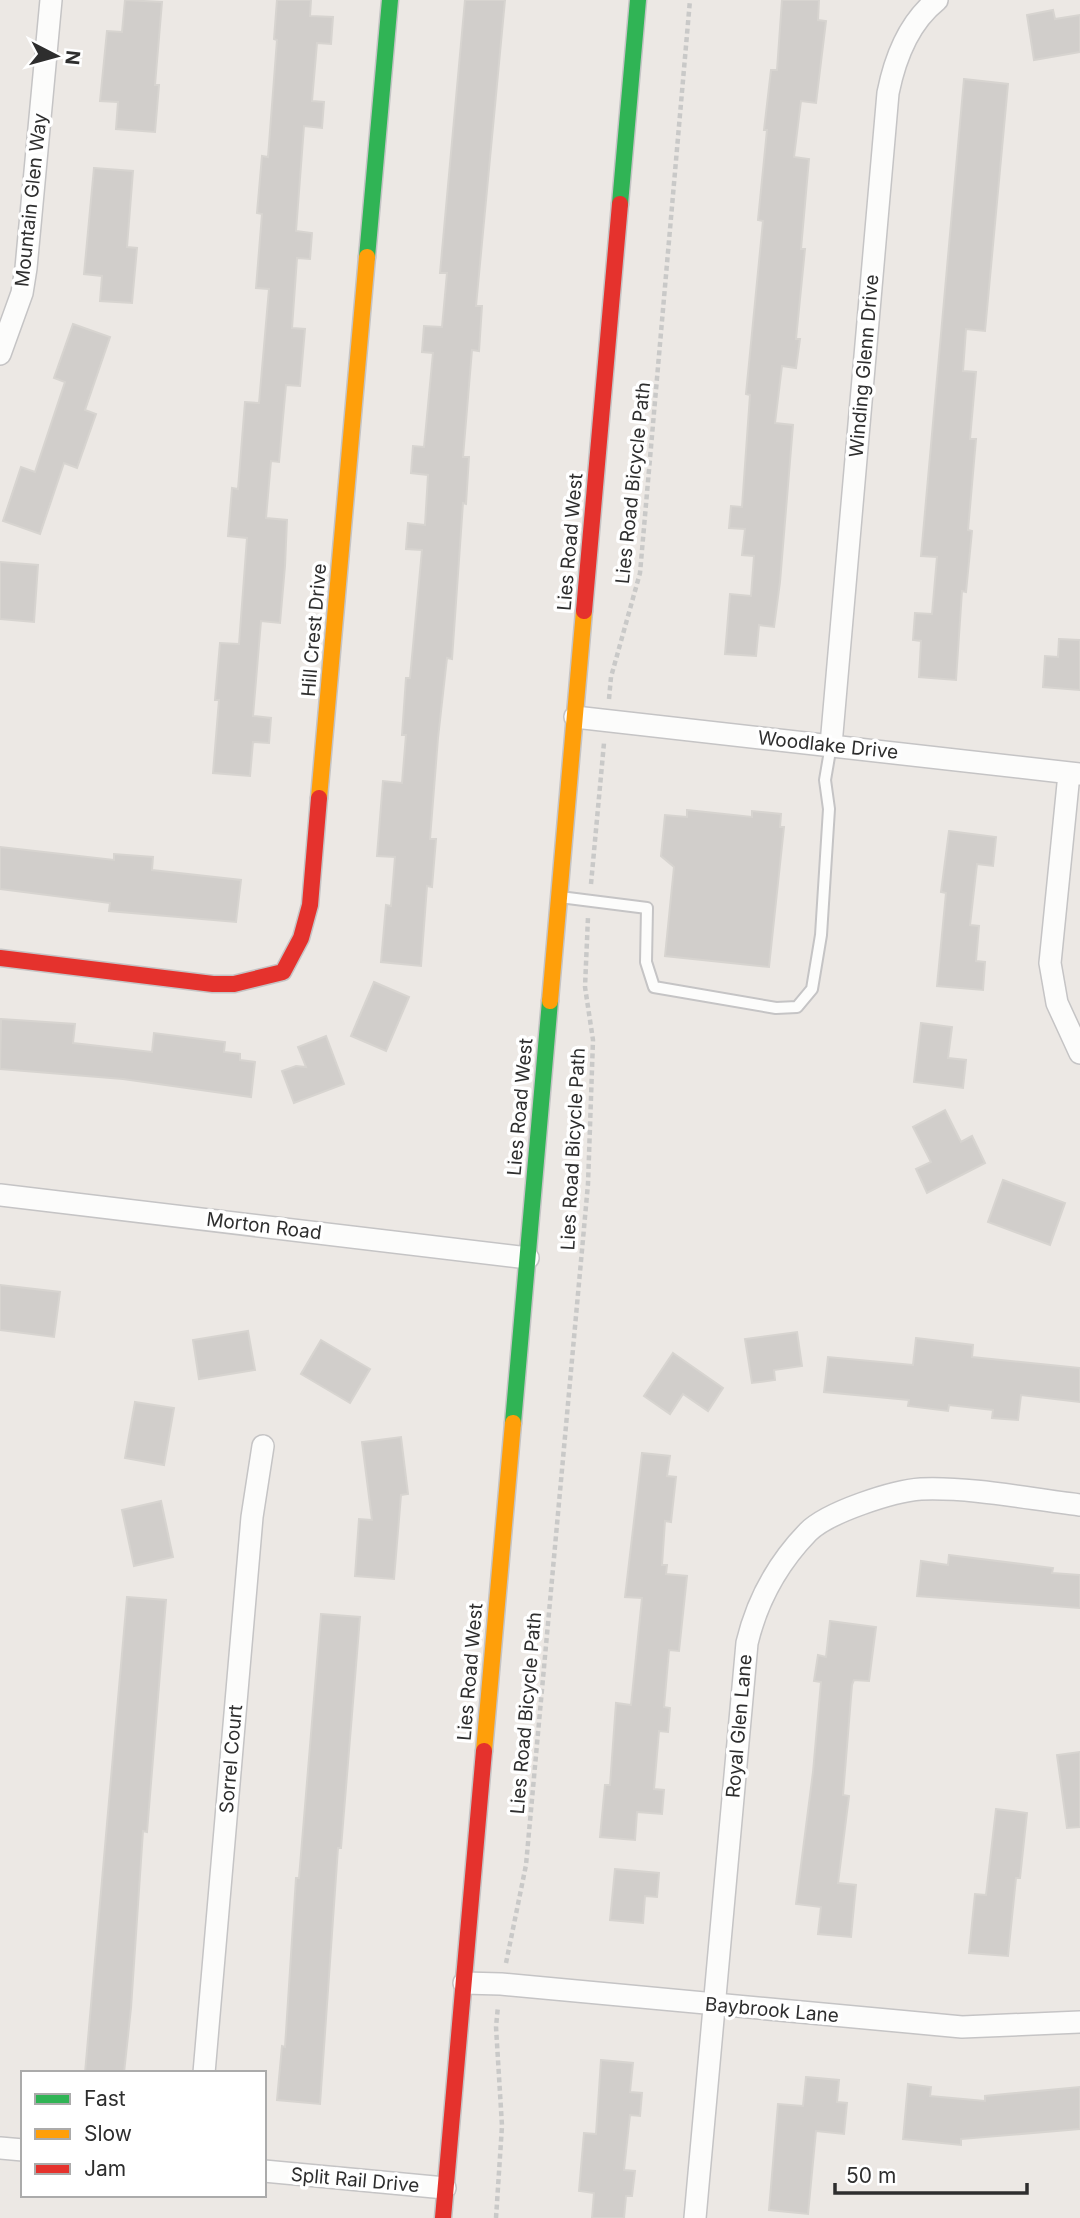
<svg xmlns="http://www.w3.org/2000/svg" width="1080" height="2218" viewBox="0 0 1080 2218" font-family="Inter,sans-serif">
<style>
.building{fill:#d1cecb;stroke:#d7d4d0;stroke-width:2}
.lines{fill:none;stroke-linecap:round;stroke-linejoin:round}
.lane-casing{stroke:#c5c4c5;stroke-width:14}
.street-casing{stroke:#c5c4c5;stroke-width:24}
.fast-casing{stroke:#c5c4c5;stroke-width:19}
.slow-casing{stroke:#c5c4c5;stroke-width:19}
.jam-casing{stroke:#c5c4c5;stroke-width:19}
.path{stroke:#c9c9c8;stroke-width:4.5;stroke-dasharray:5 3.5;stroke-linecap:butt}
.lane{stroke:#fcfcfb;stroke-width:10}
.street{stroke:#fcfcfb;stroke-width:21}
.fast{stroke:#30b455;stroke-width:16}
.slow{stroke:#ff9f0a;stroke-width:16}
.jam{stroke:#e5322d;stroke-width:16}
.labels{text-anchor:middle;dominant-baseline:central;stroke-width:7;stroke-linejoin:round;paint-order:stroke}
.street-label{font-size:19px;fill:#2e2e2e;stroke:#fff}
</style>
<rect width="100%" height="100%" fill="#ece8e4"/>
<g class="building">
<path d="M 125,0 L 162,2 L 155,85 L 159,85 L 155,132 L 116,129 L 118,102 L 100,101 L 107,31 L 122,32 Z"/>
<path d="M 277,0 L 311,0 L 310,16 L 333,17 L 331,44 L 317,43 L 312,101 L 324,102 L 322,128 L 304,126 L 296,231 L 312,233 L 310,259 L 297,258 L 292,328 L 305,329 L 300,386 L 286,385 L 279,462 L 271,461 L 266,518 L 287,520 L 285,566 L 280,623 L 261,621 L 253,716 L 271,718 L 269,743 L 253,742 L 250,776 L 213,773 L 219,700 L 215,700 L 220,643 L 239,644 L 247,538 L 228,536 L 232,488 L 238,489 L 245,402 L 259,403 L 269,289 L 256,288 L 262,214 L 257,213 L 262,156 L 268,157 L 277,40 L 274,39 Z"/>
<path d="M 465,0 L 505,0 L 476,306 L 482,306 L 479,351 L 472,350 L 463,457 L 469,457 L 466,504 L 463,503 L 452,659 L 447,658 L 438,738 L 430,839 L 436,839 L 432,887 L 427,886 L 421,966 L 381,962 L 386,905 L 391,906 L 395,857 L 377,856 L 383,781 L 402,783 L 406,735 L 402,735 L 406,678 L 410,678 L 422,550 L 406,549 L 408,523 L 425,525 L 428,475 L 411,473 L 413,446 L 424,447 L 433,353 L 422,352 L 424,326 L 442,327 L 447,273 L 440,273 Z"/>
<path d="M 782,0 L 819,0 L 818,20 L 826,21 L 816,103 L 801,101 L 794,157 L 809,159 L 801,249 L 805,249 L 796,339 L 800,339 L 796,368 L 782,366 L 775,423 L 793,425 L 780,582 L 774,627 L 759,625 L 756,656 L 725,654 L 730,594 L 751,596 L 754,556 L 742,555 L 745,529 L 729,528 L 731,506 L 742,507 L 750,395 L 746,394 L 763,221 L 758,220 L 767,130 L 764,130 L 771,70 L 777,70 Z"/>
<path d="M 1053,10 L 1055,19 L 1080,15 L 1080,52 L 1034,60 L 1027,15 Z"/>
<path d="M 964,79 L 1008,84 L 985,331 L 966,329 L 963,371 L 976,372 L 970,439 L 976,439 L 968,530 L 972,531 L 966,592 L 962,591 L 956,680 L 919,677 L 921,641 L 913,640 L 915,613 L 932,614 L 937,557 L 921,556 Z"/>
<path d="M 94,168 L 133,171 L 127,247 L 137,248 L 132,303 L 100,301 L 102,276 L 84,274 Z"/>
<path d="M 73,324 L 110,337 L 85,410 L 96,414 L 77,468 L 64,463 L 40,534 L 3,521 L 21,467 L 35,472 L 65,382 L 54,378 Z"/>
<path d="M 0,562 L 38,565 L 34,622 L 0,619 Z"/>
<path d="M 1059,639 L 1080,640 L 1080,690 L 1043,687 L 1045,656 L 1058,657 Z"/>
<path d="M 687,810 L 752,817 L 752,811 L 781,814 L 780,827 L 784,827 L 769,967 L 665,956 L 674,867 L 661,856 L 665,815 L 687,817 Z"/>
<path d="M 949,831 L 996,837 L 993,866 L 977,864 L 970,925 L 979,926 L 976,961 L 985,962 L 983,990 L 937,986 L 946,893 L 941,892 Z"/>
<path d="M 0,847 L 114,860 L 114,854 L 153,857 L 152,870 L 241,880 L 236,922 L 109,911 L 110,903 L 0,889 Z"/>
<path d="M 374,982 L 409,997 L 386,1051 L 351,1036 Z"/>
<path d="M 1,1019 L 75,1024 L 73,1043 L 99,1046 L 152,1052 L 154,1033 L 225,1042 L 224,1052 L 240,1054 L 240,1060 L 255,1062 L 251,1097 L 123,1079 L 0,1069 Z"/>
<path d="M 921,1023 L 952,1027 L 948,1058 L 966,1060 L 963,1088 L 914,1082 Z"/>
<path d="M 326,1036 L 344,1084 L 294,1103 L 282,1071 L 296,1066 L 306,1067 L 298,1047 Z"/>
<path d="M 945,1110 L 961,1142 L 972,1136 L 985,1163 L 927,1193 L 916,1169 L 931,1162 L 913,1127 Z"/>
<path d="M 1003,1180 L 1065,1203 L 1050,1245 L 988,1222 Z"/>
<path d="M 0,1285 L 60,1292 L 54,1337 L 0,1330 Z"/>
<path d="M 248,1331 L 255,1370 L 199,1379 L 193,1340 Z"/>
<path d="M 797,1332 L 802,1366 L 774,1370 L 775,1380 L 752,1383 L 745,1339 Z"/>
<path d="M 916,1338 L 973,1345 L 972,1357 L 1080,1368 L 1080,1402 L 1021,1395 L 1018,1420 L 992,1418 L 993,1410 L 949,1405 L 948,1411 L 908,1406 L 909,1400 L 824,1392 L 828,1357 L 913,1365 Z"/>
<path d="M 321,1340 L 370,1369 L 350,1403 L 301,1374 Z"/>
<path d="M 673,1353 L 723,1388 L 708,1411 L 683,1394 L 670,1414 L 644,1396 Z"/>
<path d="M 135,1402 L 174,1408 L 164,1465 L 125,1458 Z"/>
<path d="M 401,1437 L 408,1494 L 401,1495 L 394,1579 L 355,1576 L 359,1519 L 372,1520 L 362,1442 Z"/>
<path d="M 642,1453 L 670,1456 L 667,1476 L 676,1477 L 671,1522 L 665,1521 L 662,1565 L 667,1565 L 666,1574 L 687,1576 L 679,1651 L 669,1650 L 664,1707 L 670,1708 L 668,1732 L 659,1731 L 654,1789 L 664,1790 L 662,1814 L 637,1812 L 635,1840 L 600,1837 L 605,1785 L 610,1785 L 616,1703 L 631,1705 L 642,1598 L 625,1597 Z"/>
<path d="M 161,1501 L 173,1557 L 134,1566 L 122,1510 Z"/>
<path d="M 949,1555 L 1053,1568 L 1052,1573 L 1080,1575 L 1080,1608 L 917,1596 L 921,1561 L 948,1565 Z"/>
<path d="M 127,1597 L 166,1600 L 147,1832 L 143,1831 L 131,2008 L 124,2073 L 85,2073 Z"/>
<path d="M 321,1614 L 360,1617 L 341,1848 L 338,1848 L 320,2104 L 277,2100 L 282,2046 L 285,2047 L 296,1878 L 299,1878 Z"/>
<path d="M 830,1621 L 876,1627 L 869,1681 L 854,1680 L 852,1685 L 843,1795 L 849,1796 L 838,1883 L 856,1885 L 851,1937 L 818,1934 L 821,1907 L 796,1904 L 813,1772 L 821,1682 L 814,1681 L 818,1655 L 826,1657 Z"/>
<path d="M 1080,1752 L 1080,1827 L 1067,1828 L 1057,1755 Z"/>
<path d="M 996,1809 L 1027,1813 L 1020,1878 L 1016,1878 L 1008,1956 L 969,1953 L 975,1894 L 986,1895 Z"/>
<path d="M 615,1869 L 659,1873 L 657,1897 L 645,1896 L 643,1923 L 610,1920 Z"/>
<path d="M 601,2060 L 633,2063 L 630,2092 L 642,2093 L 640,2116 L 630,2115 L 624,2170 L 635,2171 L 632,2196 L 626,2196 L 624,2218 L 592,2218 L 594,2193 L 579,2191 L 584,2133 L 596,2134 Z"/>
<path d="M 806,2077 L 839,2080 L 837,2102 L 847,2103 L 844,2134 L 816,2131 L 808,2214 L 769,2210 L 778,2104 L 803,2106 Z"/>
<path d="M 908,2084 L 931,2087 L 930,2096 L 985,2101 L 985,2096 L 1080,2087 L 1080,2129 L 961,2139 L 961,2145 L 903,2139 Z"/>
</g>
<g class="lines">
<defs>
<path id="lane" d="M 560,897 L 647,908 L 646,962 L 654,987 L 776,1008 L 797,1007 L 812,989 L 821,935 L 829,809 L 825,780 L 831,745"/>
<g id="street">
<path d="M 0,354 L 22,293 L 26,268 L 51,0"/>
<path d="M 575,717 L 1080,774"/>
<path d="M 831,745 L 888,93 C 895,58 908,23 937,0"/>
<path d="M 1069,774 L 1050,963 L 1057,1003 L 1080,1053"/>
<path d="M 0,1195 L 528,1258"/>
<path d="M 464,1983 L 501,1984 L 962,2027 L 1080,2022"/>
<path d="M 204,2073 L 252,1517 L 263,1446"/>
<path d="M 0,2148 L 23,2150"/>
<path d="M 264,2171 L 445,2188"/>
<path d="M 695,2218 L 747,1643 C 757,1601 778,1563 808,1532 C 828,1512 893,1491 921,1489 C 973,1487 1028,1499 1080,1505"/>
</g>
<g id="fast">
<path d="M 620,204 L 638,0"/>
<path d="M 367,257 L 390,0"/>
<path d="M 513,1423 L 550,1001"/>
</g>
<g id="slow">
<path d="M 319,798 L 367,257"/>
<path d="M 550,1001 L 584,611"/>
<path d="M 484,1751 L 513,1423"/>
</g>
<g id="jam">
<path d="M 584,611 L 620,204"/>
<path d="M 0,958 L 213,984 L 234,984 L 283,972 L 301,938 L 310,905 L 319,798"/>
<path d="M 443,2218 L 484,1751"/>
</g>
</defs>
<use href="#lane" class="lane-casing"/>
<use href="#street" class="street-casing"/>
<use href="#fast" class="fast-casing"/>
<use href="#slow" class="slow-casing"/>
<use href="#jam" class="jam-casing"/>
<g class="path">
<path d="M 609,699 L 611,677 L 640,573 L 690,0"/>
<path d="M 591,884 L 604,743"/>
<path d="M 506,1963 L 526,1865 L 588,1184 L 593,1040 L 585,987 L 588,917"/>
<path d="M 496,2218 L 502,2126 L 496,2027 L 498,2006"/>
</g>
<use href="#lane" class="lane"/>
<use href="#street" class="street"/>
<use href="#fast" class="fast"/>
<use href="#slow" class="slow"/>
<use href="#jam" class="jam"/>
</g>
<g class="labels">
<g class="street-label">
<text transform="translate(31 200) rotate(-84)">Mountain Glen Way</text>
<text transform="translate(864 366) rotate(-85)">Winding Glenn Drive</text>
<text transform="translate(633 483) rotate(-84)">Lies Road Bicycle Path</text>
<text transform="translate(570 542) rotate(-85)">Lies Road West</text>
<text transform="translate(314 630) rotate(-85)">Hill Crest Drive</text>
<text transform="translate(828 745) rotate(6)">Woodlake Drive</text>
<text transform="translate(520 1107) rotate(-85)">Lies Road West</text>
<text transform="translate(573 1149) rotate(-87)">Lies Road Bicycle Path</text>
<text transform="translate(264 1226) rotate(7)">Morton Road</text>
<text transform="translate(470 1672) rotate(-85)">Lies Road West</text>
<text transform="translate(526 1713) rotate(-85)">Lies Road Bicycle Path</text>
<text transform="translate(739 1726) rotate(-85)">Royal Glen Lane</text>
<text transform="translate(231 1759) rotate(-85)">Sorrel Court</text>
<text transform="translate(772 2010) rotate(5)">Baybrook Lane</text>
<text transform="translate(355 2180) rotate(5)">Split Rail Drive</text>
</g>
</g>
<rect x="21" y="2071" width="245" height="126" fill="#ffffff" stroke="#ababab" stroke-width="2"/>
<rect x="35" y="2094" width="35" height="10" fill="#30b455" stroke="#ababab" stroke-width="2"/>
<text x="84" y="2106" font-size="21" fill="#2e2e2e">Fast</text>
<rect x="35" y="2129" width="35" height="10" fill="#ff9f0a" stroke="#ababab" stroke-width="2"/>
<text x="84" y="2141" font-size="21" fill="#2e2e2e">Slow</text>
<rect x="35" y="2164" width="35" height="10" fill="#e5322d" stroke="#ababab" stroke-width="2"/>
<text x="84" y="2176" font-size="21" fill="#2e2e2e">Jam</text>
<g transform="translate(56 56) rotate(96)" stroke="#ffffff" stroke-width="5" paint-order="stroke">
<path d="M0-5L12 26L0 18L-12 26Z" fill="#2e2e2e"/>
<text y="-10" font-size="19" font-weight="bold" text-anchor="middle" fill="#2e2e2e">N</text>
</g>
<path d="M835 2183v10h192v-10" fill="none" stroke="#2e2e2e" stroke-width="3.5"/>
<text x="846" y="2183" font-size="21" fill="#2e2e2e" stroke="#ffffff" stroke-width="5" paint-order="stroke">50 m</text>
</svg>
